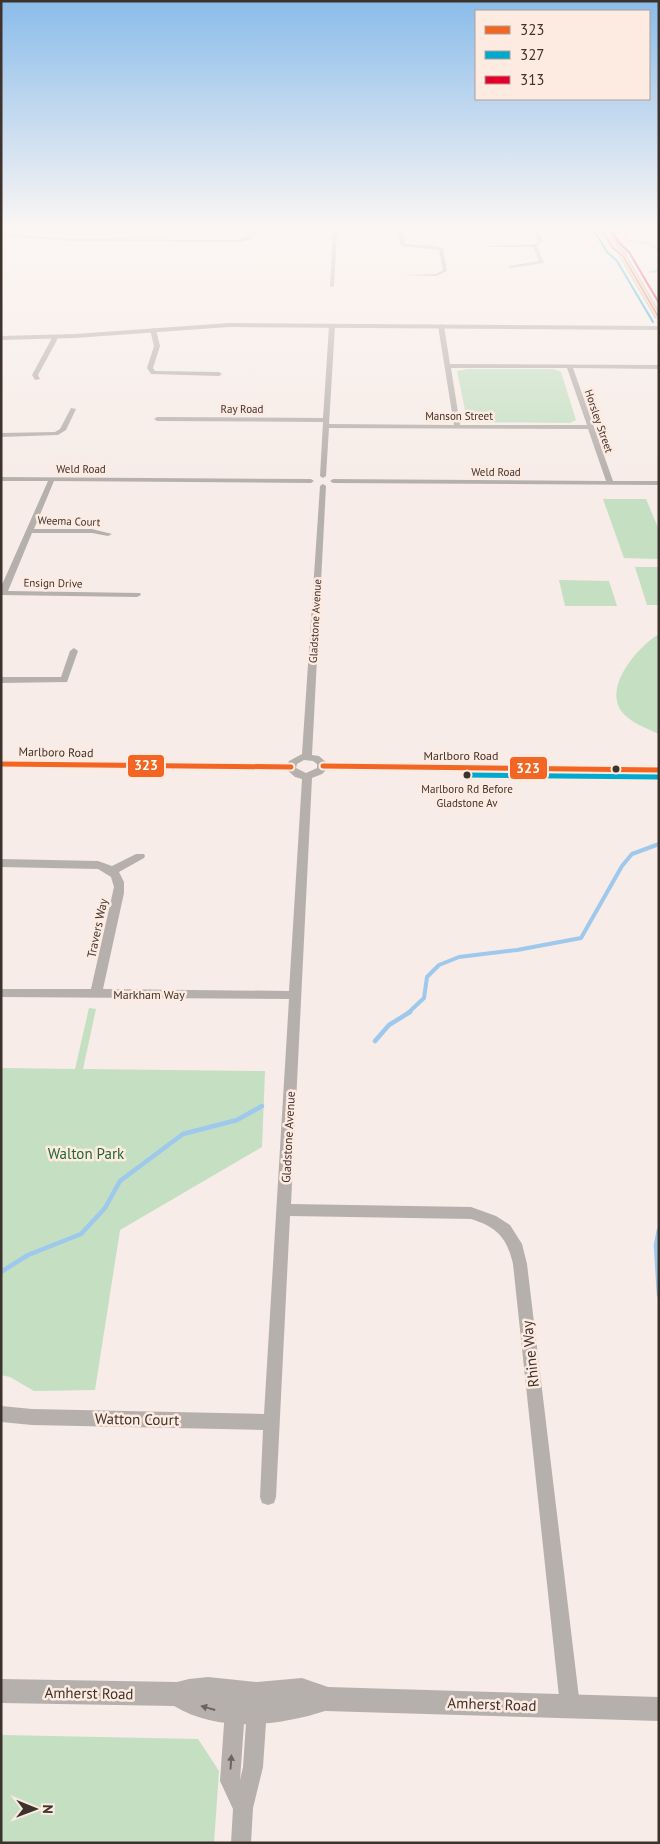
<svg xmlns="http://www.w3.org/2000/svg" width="660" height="1844" viewBox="0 0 660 1844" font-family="'PT Sans',sans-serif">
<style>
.green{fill:#c4dfc2}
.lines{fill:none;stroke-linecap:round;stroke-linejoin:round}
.stream-far2{stroke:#9ec8ec;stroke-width:2}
.stream-far1{stroke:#9ec8ec;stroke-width:4}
.stream{stroke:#9ec8ec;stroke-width:4.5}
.minor{fill:#b6b0ac;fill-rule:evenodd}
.tertiary{fill:#b6b0ac;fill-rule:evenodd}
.secondary{fill:#b6aeab;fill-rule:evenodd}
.primary{fill:#bbb1ae;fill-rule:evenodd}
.bus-1-far1-casing{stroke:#fdeae1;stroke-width:4}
.bus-1-casing{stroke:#fdeae1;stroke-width:9}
.bus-2-far1-casing{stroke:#fdeae1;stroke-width:4}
.bus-2-casing{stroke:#fdeae1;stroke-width:9}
.bus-3-casing{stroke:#fdeae1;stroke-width:4}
.bus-1-far1{stroke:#f26522;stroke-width:2}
.bus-1{stroke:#f26522;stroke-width:5}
.bus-2-far1{stroke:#00a9ce;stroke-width:2}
.bus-2{stroke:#00a9ce;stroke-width:5}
.bus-3{stroke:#e4002b;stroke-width:2}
.oneway{fill:#6d645f}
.bus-dot{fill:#3d322c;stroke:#fdeae1;stroke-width:2}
.labels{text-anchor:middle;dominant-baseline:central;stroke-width:5;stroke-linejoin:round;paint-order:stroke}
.far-street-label{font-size:11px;fill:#3d322c;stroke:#fdeae1}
.bus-label{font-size:11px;fill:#3d322c;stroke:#fdeae1}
.street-label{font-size:12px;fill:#3d322c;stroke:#fdeae1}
.near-park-label{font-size:15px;fill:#216635;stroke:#fdeae1}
.near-street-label{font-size:15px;fill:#3d322c;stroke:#fdeae1}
.line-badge{stroke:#fdeae1;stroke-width:2}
.badge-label{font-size:14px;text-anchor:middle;font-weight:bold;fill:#fff}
</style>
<rect width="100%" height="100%" fill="#f7ece7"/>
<g class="green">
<path d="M 467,369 L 554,369 L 561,372 L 576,420 L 570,423 L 473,422 L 467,420 L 457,371 Z"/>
<path d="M 603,499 L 646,499 L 659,530 L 659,559 L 624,558 Z"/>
<path d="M 635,567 L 659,567 L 659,605 L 647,605 Z"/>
<path d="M 559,580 L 609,581 L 617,606 L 565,606 Z"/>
<path d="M 659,634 L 659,734 C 646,728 631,723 622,712 C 603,686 638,647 659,634 Z"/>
<path d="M 89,1008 L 96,1009 L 83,1069 L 265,1071 L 262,1147 L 120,1230 L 95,1390 L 34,1391 L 10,1377 L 1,1375 L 1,1068 L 75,1069 Z"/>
<path d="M 1,1735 L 198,1739 L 219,1771 L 214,1843 L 1,1843 Z"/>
</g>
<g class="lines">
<g class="stream-far2">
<path d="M 634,225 L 625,233 L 626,240 L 651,244 L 659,251"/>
<path d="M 650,272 L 659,271"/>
</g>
<path class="stream-far1" d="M 408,1013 L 424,998 L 427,977 L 439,965 L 459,957 L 517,950 L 581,938 L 622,866 L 632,854 L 659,844"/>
<g class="stream">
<path d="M 375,1041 L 389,1025 L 410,1012"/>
<path d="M 659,1230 L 656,1245 L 659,1295"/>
<path d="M 1,1272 L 28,1255 L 81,1234 L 105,1208 L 120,1181 L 183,1134 L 237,1120 L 262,1106"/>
</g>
<g class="minor">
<path d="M 257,225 L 261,225 C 257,237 249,241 237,242 L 72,241 L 1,236 L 1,234 L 72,239 L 237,240 L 249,236 Z"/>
<path d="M 342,227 L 535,227 L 603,229 L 538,230 L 542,241 L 537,246 L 544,263 L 511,268 L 509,266 L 539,261 L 533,247 L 477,247 L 536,244 L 538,241 L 534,230 L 402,230 L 405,244 L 436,246 L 443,248 L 447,271 L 437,276 L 400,275 L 436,274 L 443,270 L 439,250 L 401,246 L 397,230 L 343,229 L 337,232 L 334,286 L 332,287 L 330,286 L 333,231 Z"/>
<path d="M 332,324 L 335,326 L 329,424 L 454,425 L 438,326 L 441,324 L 444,326 L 450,364 L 659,365 L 659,369 L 573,368 L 613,481 L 659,481 L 659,485 L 333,483 L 330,481 L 333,479 L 606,481 L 588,429 L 329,428 L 326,476 L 323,478 L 320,476 L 323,422 L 157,421 L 154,419 L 157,417 L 323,418 L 329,326 ZM 451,368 L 567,368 L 587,425 L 460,425 Z"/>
<path d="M 153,328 L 156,330 L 160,346 L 153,368 L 155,371 L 219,372 L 222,374 L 219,376 L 151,374 L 147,368 L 154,346 L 150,330 Z"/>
<path d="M 53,336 L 58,337 L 56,342 L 38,375 L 40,379 L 35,380 L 32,375 Z"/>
<path d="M 71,408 L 76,409 L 66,430 L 58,435 L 1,437 L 1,433 L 55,432 L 60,429 Z"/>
<path d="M 1,477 L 311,479 L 314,481 L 311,483 L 54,481 L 34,529 L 92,529 L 112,534 L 108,536 L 92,533 L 32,533 L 8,591 L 140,593 L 141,595 L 137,597 L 1,595 L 1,587 L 48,481 L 1,481 Z"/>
<path d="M 323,484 L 326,486 L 312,755 L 319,756 L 327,763 L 659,767 L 659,773 L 327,769 L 322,774 L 312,778 L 291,1204 L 471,1207 L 496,1216 L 510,1225 L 522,1244 L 527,1264 L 580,1706 L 577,1713 L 570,1716 L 563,1713 L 560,1706 L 513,1264 C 507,1238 497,1227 471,1219 L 290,1216 L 276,1497 L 274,1503 L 268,1505 L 262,1503 L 260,1497 L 263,1430 L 32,1425 L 1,1422 L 1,1406 L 32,1409 L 264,1414 L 289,999 L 1,997 L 1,989 L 91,989 L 114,887 L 111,877 L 98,869 L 1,867 L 1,859 L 98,861 L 112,866 L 136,854 L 144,854 L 145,856 L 144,858 L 119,872 L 124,882 L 124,893 L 103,989 L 289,991 L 302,779 L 295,777 L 287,770 L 1,767 L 1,761 L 287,764 L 289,761 L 302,754 L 320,486 ZM 304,760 L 313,761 L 317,764 L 317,768 L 306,773 L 296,768 L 297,764 Z"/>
<path d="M 74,648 L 78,651 L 67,682 L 1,683 L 1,677 L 61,677 L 70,651 Z"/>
<path d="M 257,1698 L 264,1701 L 267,1708 L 263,1767 L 253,1808 L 251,1843 L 231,1843 L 233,1809 L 220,1781 L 225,1710 L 228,1703 L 235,1700 L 242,1703 L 245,1710 L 240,1780 L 243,1767 L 247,1708 L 250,1701 Z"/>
</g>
<path class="tertiary" d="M 208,1677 L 257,1682 L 302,1678 L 328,1687 L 659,1697 L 659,1721 L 325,1711 C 278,1726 219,1733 174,1706 L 1,1703 L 1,1679 L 177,1682 L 189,1679 Z"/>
<path class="secondary" d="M 229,323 L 659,326 L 659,330 L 229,327 L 75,338 L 1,340 L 1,336 L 75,334 Z"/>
<path class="primary" d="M 605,225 L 611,225 L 627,251 L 627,256 L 659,311 L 659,320 L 655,318 L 619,256 L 619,251 Z"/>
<defs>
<path id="bus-1-far1" d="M 599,225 L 613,248 L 623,256 L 659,318"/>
<g id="bus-1">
<path d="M 1,764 L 291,767"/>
<path d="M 323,766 L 659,770"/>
</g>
<path id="bus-2-far1" d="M 593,229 L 607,252 L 617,261 L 653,322"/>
<path id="bus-2" d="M 467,775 L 659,777"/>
<path id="bus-3" d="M 608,225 L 619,243 L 629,252 L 659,303"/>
</defs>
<use href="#bus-1-far1" class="bus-1-far1-casing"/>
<use href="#bus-1" class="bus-1-casing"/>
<use href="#bus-2-far1" class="bus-2-far1-casing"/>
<use href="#bus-2" class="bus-2-casing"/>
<use href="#bus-3" class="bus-3-casing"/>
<use href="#bus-1-far1" class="bus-1-far1"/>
<use href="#bus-1" class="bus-1"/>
<use href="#bus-2-far1" class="bus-2-far1"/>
<use href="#bus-2" class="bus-2"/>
<use href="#bus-3" class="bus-3"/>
</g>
<defs><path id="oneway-solid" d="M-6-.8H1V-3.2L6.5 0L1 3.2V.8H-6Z" transform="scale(1.25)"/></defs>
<g class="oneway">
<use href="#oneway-solid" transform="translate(208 1708) rotate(-164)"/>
<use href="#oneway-solid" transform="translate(231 1762) rotate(-86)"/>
</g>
<linearGradient id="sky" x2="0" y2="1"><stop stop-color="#8abcea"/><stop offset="0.47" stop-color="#fbf6f4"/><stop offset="1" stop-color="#fbf6f4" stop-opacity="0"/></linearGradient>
<rect width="660" height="483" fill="url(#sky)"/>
<g class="bus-dot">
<circle cx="616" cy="769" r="4.5"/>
<circle cx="467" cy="775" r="4.5"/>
</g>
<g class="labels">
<g class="far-street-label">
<text x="242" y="409">Ray Road</text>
<text x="459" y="416">Manson Street</text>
<text transform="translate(599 421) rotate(71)">Horsley Street</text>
<text x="81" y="469">Weld Road</text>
<text x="496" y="472">Weld Road</text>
<text transform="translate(69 521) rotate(2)">Weema Court</text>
<text transform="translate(53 583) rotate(1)">Ensign Drive</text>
<text transform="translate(315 621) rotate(-87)">Gladstone Avenue</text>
</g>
<g class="bus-label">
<text x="467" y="789">Marlboro Rd Before<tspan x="467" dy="14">Gladstone Av</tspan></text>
</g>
<g class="street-label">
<text transform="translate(56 752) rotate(1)">Marlboro Road</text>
<text x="461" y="755">Marlboro Road</text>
<text transform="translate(97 928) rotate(-78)">Travers Way</text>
<text x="149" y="994">Markham Way</text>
<text transform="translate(288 1137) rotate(-87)">Gladstone Avenue</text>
</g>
<g class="near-park-label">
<text x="86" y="1153">Walton Park</text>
</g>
<g class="near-street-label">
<text transform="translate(530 1354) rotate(-96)">Rhine Way</text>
<text transform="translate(137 1419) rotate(1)">Watton Court</text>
<text transform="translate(89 1693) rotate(1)">Amherst Road</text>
<text transform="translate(492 1704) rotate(2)">Amherst Road</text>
</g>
</g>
<g class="line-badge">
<rect x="127" y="754" width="38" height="24" rx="5" fill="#f26522"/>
<rect x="509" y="756" width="39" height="24" rx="5" fill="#f26522"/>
</g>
<g class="badge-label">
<text x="146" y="770">323</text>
<text x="528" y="773">323</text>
</g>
<rect width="660" height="1844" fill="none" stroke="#3d322c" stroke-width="5"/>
<rect x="475" y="10" width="175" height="90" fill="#fdeae1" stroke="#b0a099"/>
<rect x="485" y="26" width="25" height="8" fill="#f26522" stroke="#b0a099"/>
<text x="520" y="35" font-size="15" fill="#3d322c">323</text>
<rect x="485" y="51" width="25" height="8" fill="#00a9ce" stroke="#b0a099"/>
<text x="520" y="60" font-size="15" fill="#3d322c">327</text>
<rect x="485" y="76" width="25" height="8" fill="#e4002b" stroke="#b0a099"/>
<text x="520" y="85" font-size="15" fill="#3d322c">313</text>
<g transform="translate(35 1809) rotate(91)" stroke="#fdeae1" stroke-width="4" paint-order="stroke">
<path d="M0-4L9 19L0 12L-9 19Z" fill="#3d322c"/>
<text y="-8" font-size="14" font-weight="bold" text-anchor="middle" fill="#3d322c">N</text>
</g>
</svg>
